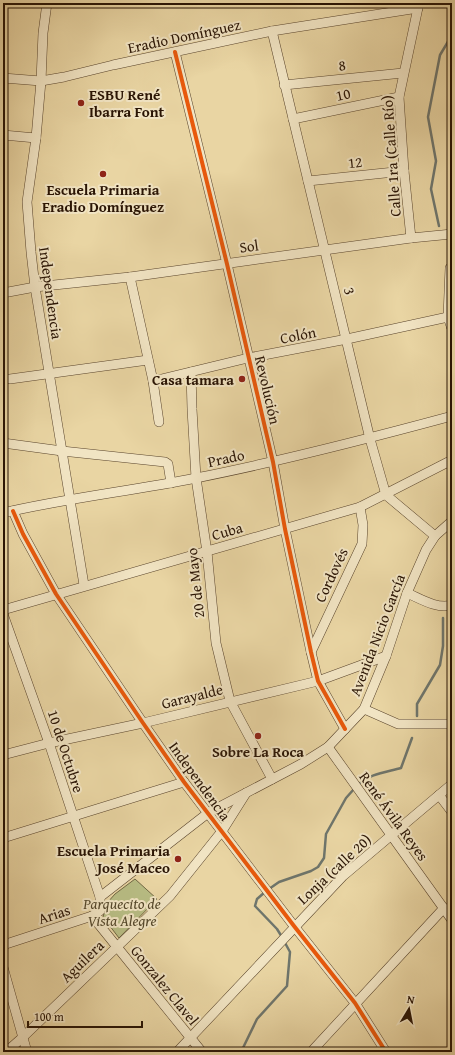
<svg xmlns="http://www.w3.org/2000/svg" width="455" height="1055" viewBox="0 0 455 1055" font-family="'Gentium Book Plus',serif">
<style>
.green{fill:#b8bd84;stroke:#706844}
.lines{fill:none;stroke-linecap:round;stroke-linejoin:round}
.stream{stroke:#6e756c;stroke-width:2.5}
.minor-casing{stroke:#59442c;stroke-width:10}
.minor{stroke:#f1e4c3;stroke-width:9}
.cycleway-casing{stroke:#f1e4c3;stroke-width:6}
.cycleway{stroke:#e8590c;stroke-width:4}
.poi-dot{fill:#8f2418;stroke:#f1e4c3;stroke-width:1.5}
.labels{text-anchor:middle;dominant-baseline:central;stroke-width:4;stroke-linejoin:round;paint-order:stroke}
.street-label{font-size:15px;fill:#291404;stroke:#f1e4c3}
.poi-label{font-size:15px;font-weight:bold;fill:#291404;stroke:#f1e4c3}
.park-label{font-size:15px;font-style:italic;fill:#54472a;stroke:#f1e4c3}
</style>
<rect width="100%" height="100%" fill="#e9d5a3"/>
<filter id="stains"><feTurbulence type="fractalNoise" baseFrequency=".005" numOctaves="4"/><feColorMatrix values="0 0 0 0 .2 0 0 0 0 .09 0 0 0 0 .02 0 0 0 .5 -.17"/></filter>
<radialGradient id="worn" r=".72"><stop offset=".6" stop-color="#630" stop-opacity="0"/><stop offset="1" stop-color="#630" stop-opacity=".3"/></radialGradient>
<path class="green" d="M 135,879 L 157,899 L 119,938 L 103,917 L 107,903 L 115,894 Z"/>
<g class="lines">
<g class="stream">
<path d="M 439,226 L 431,189 L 436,161 L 428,117 L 440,55 L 452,35"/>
<path d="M 450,595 L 452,591"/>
<path d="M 417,716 L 417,704 L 440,665 L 443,646 L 443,618"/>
<path d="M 358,785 C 368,774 387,772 401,768 L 412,738"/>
<path d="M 269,889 L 279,882 L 311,871 L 318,867 L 324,858 L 326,834 L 346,798 L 354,789"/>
<path d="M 265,892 L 257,899 L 255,906 L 277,929 L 282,937"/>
<path d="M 241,1052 L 257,1019 L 287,986 L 290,952 L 284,941"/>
</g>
<defs>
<g id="minor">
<path d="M 47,3 L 43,33 L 41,81 L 36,138 L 27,202 L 31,252 L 35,287 L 84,585"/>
<path d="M 272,31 L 370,439 L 386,495 L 435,536"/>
<path d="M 175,52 L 227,264 L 273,462 L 285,529 L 311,652 L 318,681 L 345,729"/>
<path d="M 3,78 L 41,81 L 64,77 L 113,65 L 272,31 L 418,8"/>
<path d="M 284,85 L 403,73"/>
<path d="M 293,119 L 399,97"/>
<path d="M 3,135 L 36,138"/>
<path d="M 308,181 L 404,171"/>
<path d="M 411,238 L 404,171 L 399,97 L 419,3"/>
<path d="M 450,268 L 448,317 L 452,329"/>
<path d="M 130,277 L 153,381 L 159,422"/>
<path d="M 3,293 L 35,287 L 130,277 L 411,238 L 452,234"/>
<path d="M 191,372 L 192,409 L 196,478 L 207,552 L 216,643 L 230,701 L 272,779"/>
<path d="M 10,379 L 148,360"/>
<path d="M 153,381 L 248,358 L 347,339 L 448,317"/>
<path d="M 3,443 L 62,451 L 165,462 L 168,464 L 171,483"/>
<path d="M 13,511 L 23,534 L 56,594 L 143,723 L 184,782 L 294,926 L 355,1003 L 386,1052"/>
<path d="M 3,513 C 67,498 132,491 196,478 C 282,461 367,439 452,416"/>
<path d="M 407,593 C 421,599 436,609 452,605"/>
<path d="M 3,610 L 360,507 L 452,460"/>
<path d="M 3,614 L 49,743 L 100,897 L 100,911 L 92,916 L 3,945"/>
<path d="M 311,652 L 362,544 L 363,525 L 360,507"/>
<path d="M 364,709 L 398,724 L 452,724"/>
<path d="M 328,747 L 452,920"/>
<path d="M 3,755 L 49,743 L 143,723 L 318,681 L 386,656"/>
<path d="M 439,795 L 452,812"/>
<path d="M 3,838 L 184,782"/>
<path d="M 100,897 L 208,813 L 301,764 L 328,747 L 345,729 L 364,709 L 386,656 L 407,593 L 426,550 L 435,536 L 452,521"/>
<path d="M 92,916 L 202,1052"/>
<path d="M 3,967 L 27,1052"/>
<path d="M 6,1052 L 23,1037 L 170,896 L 222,831 L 246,793"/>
<path d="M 177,1052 L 343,876 L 452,784"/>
<path d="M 311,1052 L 444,908"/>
</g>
</defs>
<use href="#minor" class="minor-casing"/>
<use href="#minor" class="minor"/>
<defs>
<g id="cycleway">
<path d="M 175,52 L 227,264 L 273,462 L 285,529 L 311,652 L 318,681 L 345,729"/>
<path d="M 13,511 L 23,534 L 56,594 L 143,723 L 184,782 L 294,926 L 355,1003 L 386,1052"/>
</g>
</defs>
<use href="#cycleway" class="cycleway-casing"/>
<use href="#cycleway" class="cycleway"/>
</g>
<g class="poi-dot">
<circle cx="81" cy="103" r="4"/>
<circle cx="103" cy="174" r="4"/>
<circle cx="242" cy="379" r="4"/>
<circle cx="258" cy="736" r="4"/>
<circle cx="178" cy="859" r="4"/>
</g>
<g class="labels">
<g class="street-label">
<text transform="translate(184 36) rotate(-12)">Eradio Domínguez</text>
<text transform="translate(342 65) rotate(-6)">8</text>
<text transform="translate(343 94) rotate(-12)">10</text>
<text transform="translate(391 156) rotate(-94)">Calle 1ra (Calle Río)</text>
<text transform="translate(355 162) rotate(-6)">12</text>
<text transform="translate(249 246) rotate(-8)">Sol</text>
<text transform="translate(350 291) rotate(76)">3</text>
<text transform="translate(51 293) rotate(82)">Independencia</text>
<text transform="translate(298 335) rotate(-11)">Colón</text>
<text transform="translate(268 390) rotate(77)">Revolución</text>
<text transform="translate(226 458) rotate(-12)">Prado</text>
<text transform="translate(227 531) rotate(-16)">Cuba</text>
<text transform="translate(331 575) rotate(-65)">Cordovés</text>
<text transform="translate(195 583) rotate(-96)">20 de Mayo</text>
<text transform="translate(377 635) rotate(-69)">Avenida Nicio García</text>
<text transform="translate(192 696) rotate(-14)">Garayalde</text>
<text transform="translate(66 751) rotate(72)">10 de Octubre</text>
<text transform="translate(200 781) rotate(54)">Independencia</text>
<text transform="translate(394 816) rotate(54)">René Ávila Reyes</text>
<text transform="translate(334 869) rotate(-43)">Lonja (calle 20)</text>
<text transform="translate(54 914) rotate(-18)">Arias</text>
<text transform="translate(82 961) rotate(-44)">Aguilera</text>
<text transform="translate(165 985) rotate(51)">Gonzalez Clavel</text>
</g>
<g class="poi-label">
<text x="89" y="94" text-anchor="start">ESBU René<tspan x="89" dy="17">Ibarra Font</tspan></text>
<text x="103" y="189">Escuela Primaria<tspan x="103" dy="17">Eradio Domínguez</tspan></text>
<text x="234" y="379" text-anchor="end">Casa tamara</text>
<text x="258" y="751">Sobre La Roca</text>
<text x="170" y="850" text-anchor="end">Escuela Primaria<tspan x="170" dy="17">José Maceo</tspan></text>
</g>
<g class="park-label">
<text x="122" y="903">Parquecito de<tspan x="122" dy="17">Vista Alegre</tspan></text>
</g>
</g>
<rect width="455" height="1055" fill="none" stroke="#e9d5a3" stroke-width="16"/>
<rect x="4" y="4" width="447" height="1047" fill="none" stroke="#291404" stroke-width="2"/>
<rect x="8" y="8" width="439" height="1039" fill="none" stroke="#291404"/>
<g transform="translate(409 1009) rotate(10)" stroke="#f1e4c3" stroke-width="3" paint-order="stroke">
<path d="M0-3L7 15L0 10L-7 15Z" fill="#291404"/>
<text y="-6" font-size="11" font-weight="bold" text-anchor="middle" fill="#291404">N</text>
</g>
<path d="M28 1021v6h114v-6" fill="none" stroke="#291404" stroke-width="2"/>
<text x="34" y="1021" font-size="12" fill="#291404" stroke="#f1e4c3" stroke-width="3" paint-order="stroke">100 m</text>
<rect width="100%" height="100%" filter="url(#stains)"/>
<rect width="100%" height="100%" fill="url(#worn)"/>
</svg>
